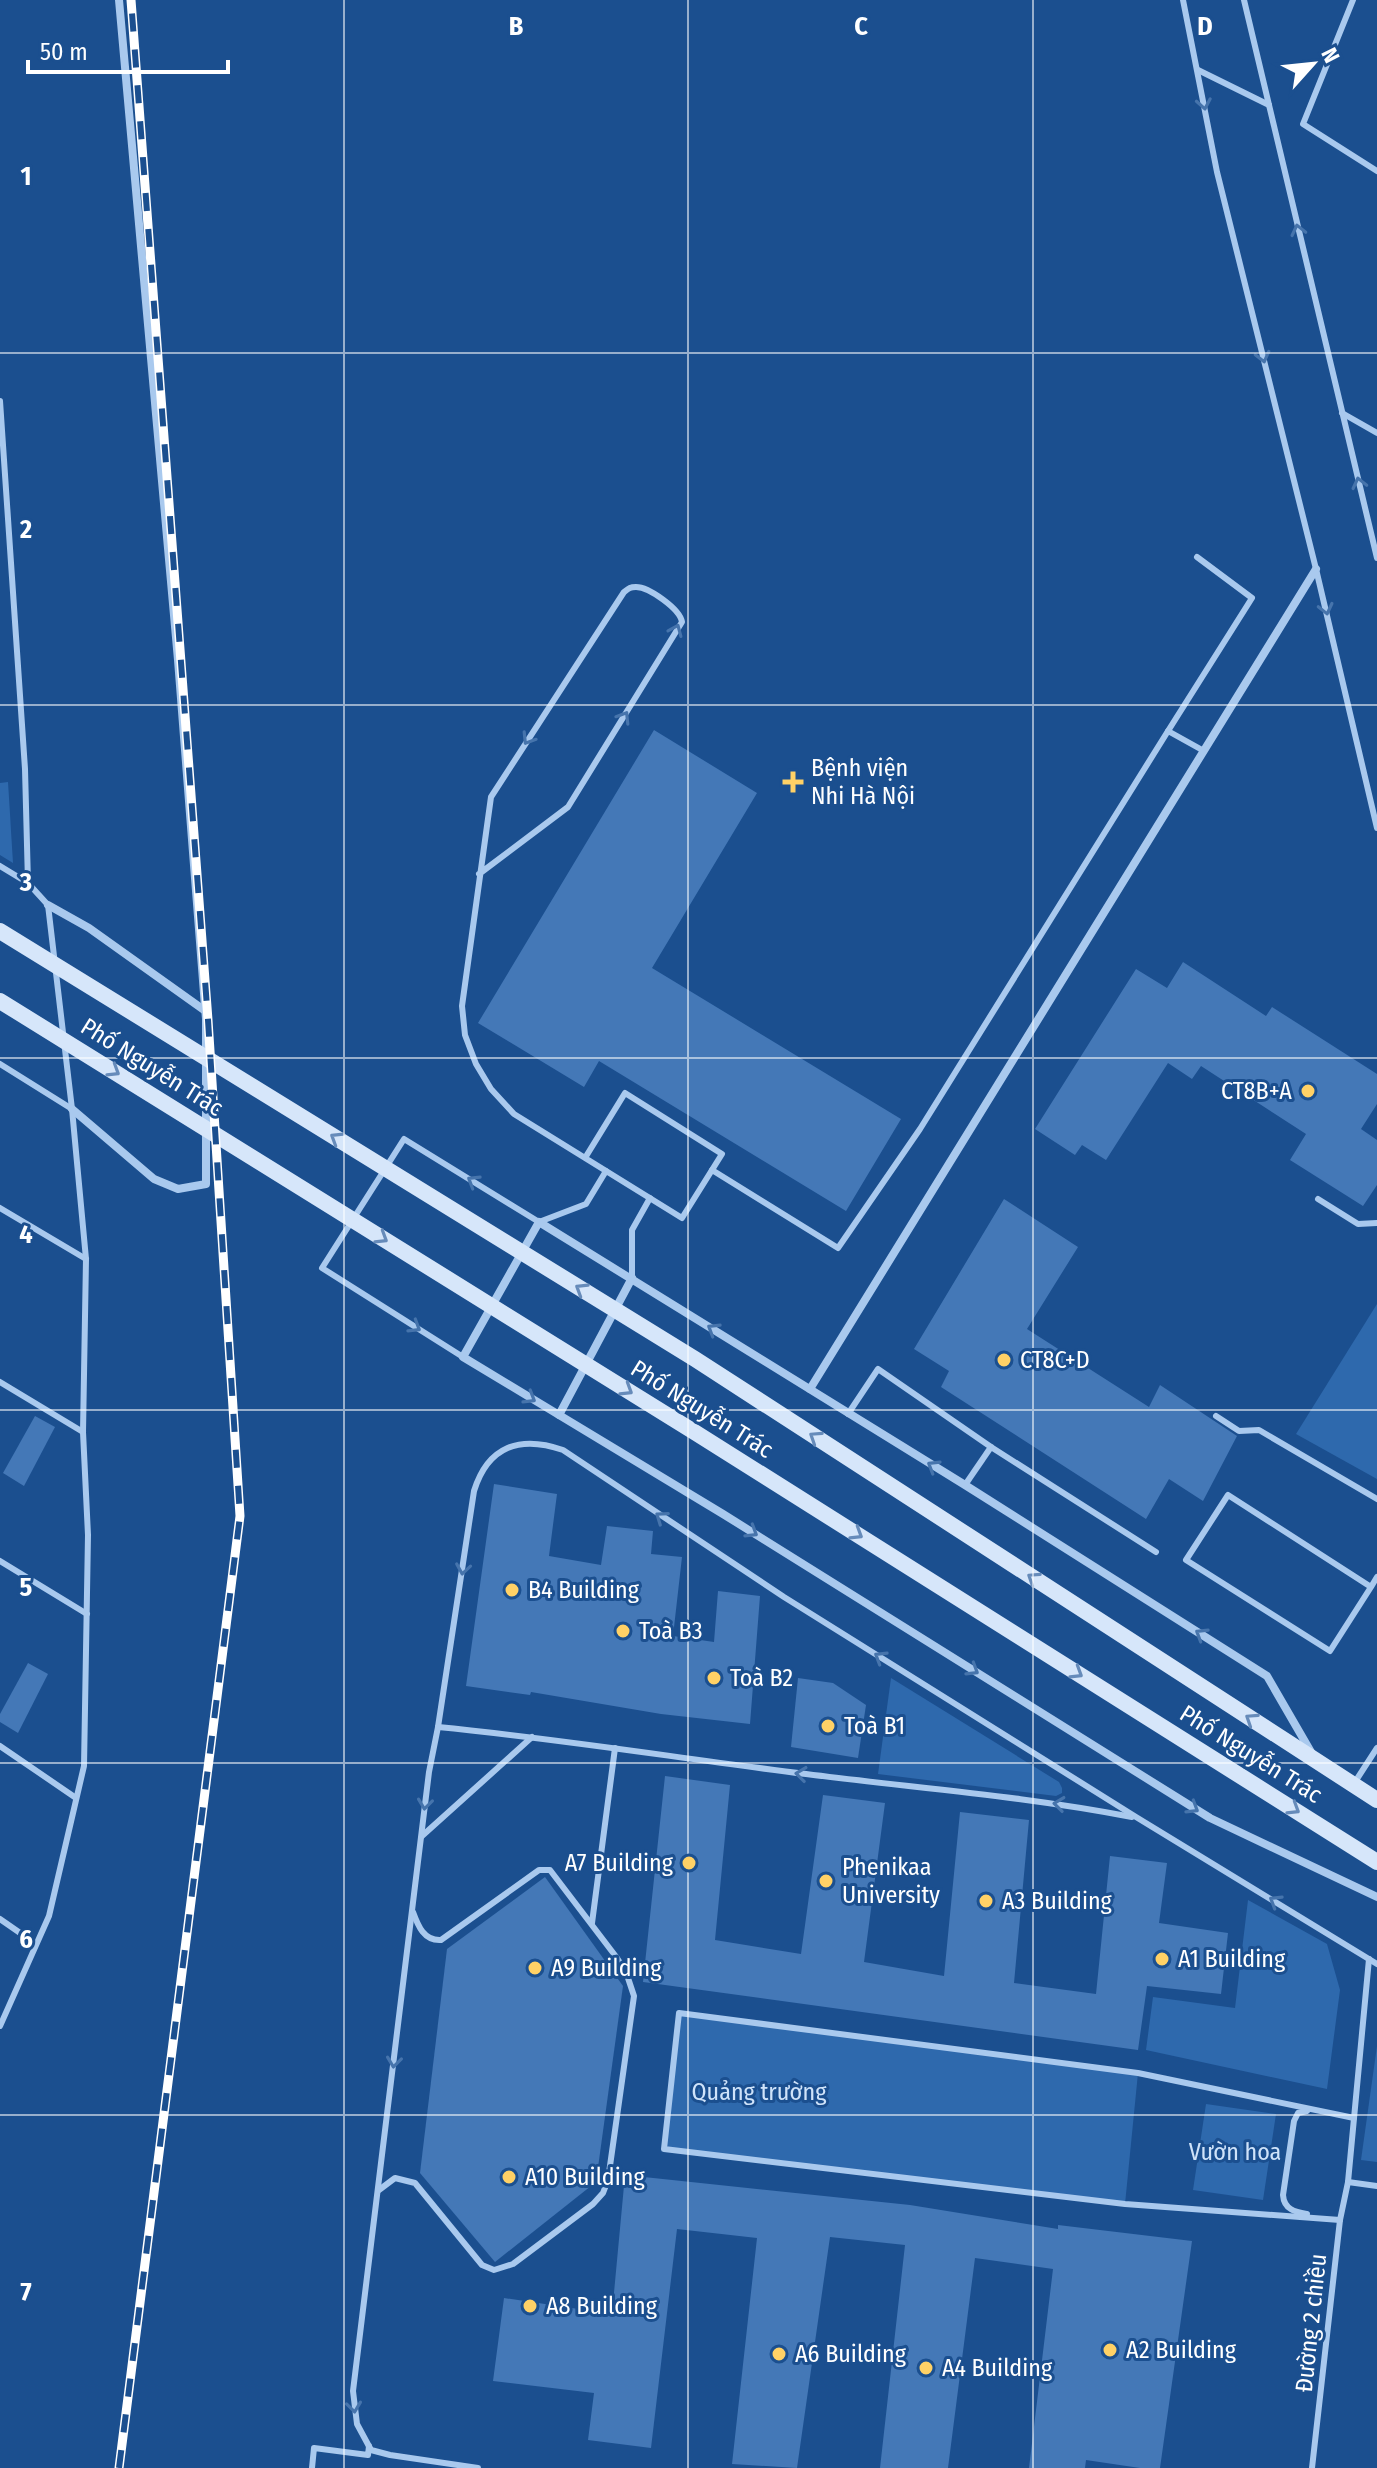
<svg xmlns="http://www.w3.org/2000/svg" width="1377" height="2468" viewBox="0 0 1377 2468" font-family="'Fira Sans Condensed',sans-serif">
<style>
.green{fill:#2e69ad}
.building{fill:#4478b7}
.lines{fill:none;stroke-linecap:round;stroke-linejoin:round}
.lane{stroke:#a9c9ee;stroke-width:6}
.street{stroke:#a9c9ee;stroke-width:8}
.secondary{stroke:#d6e6fa;stroke-width:16}
.rail-casing{stroke:#fff;stroke-width:9}
.rail{stroke:#1b4f8f;stroke-width:6;stroke-dasharray:18;stroke-linecap:butt}
.oneway{stroke:#4674ac}
.oneway2{stroke:#668bba}
.grid{fill:none;stroke:#fff;stroke-width:2;stroke-opacity:0.55}
.poi-dot{fill:#ffd166;stroke:#1b4f8f;stroke-width:3}
.labels{text-anchor:middle;dominant-baseline:central;stroke-width:6;stroke-linejoin:round;paint-order:stroke}
.poi-label{font-size:24px;fill:#fff;stroke:#1b4f8f;text-anchor:start}
.street-label{font-size:24px;fill:#fff;stroke:#1b4f8f}
.park-label{font-size:24px;fill:#cfe3fa;stroke:#1b4f8f}
.grid-label{font-size:26px;text-anchor:middle;font-weight:bold;fill:#fff;stroke:#1b4f8f;stroke-width:6;stroke-linejoin:round;paint-order:stroke}
</style>
<rect width="100%" height="100%" fill="#1b4f8f"/>
<g class="green">
<path d="M 8,782 L 13,863 L 0,855 L 0,783 Z"/>
<path d="M 1377,1304 L 1377,1479 L 1296,1434 Z"/>
<path d="M 891,1678 L 1059,1782 L 1062,1788 L 1062,1793 L 1056,1796 L 878,1774 Z"/>
<path d="M 1248,1900 L 1327,1944 L 1340,1990 L 1327,2089 L 1146,2050 L 1153,1997 L 1235,2008 Z"/>
<path d="M 679,2013 L 1138,2073 L 1125,2204 L 664,2149 Z"/>
<path d="M 1377,2046 L 1377,2162 L 1361,2160 Z"/>
<path d="M 1206,2104 L 1276,2114 L 1263,2200 L 1193,2190 Z"/>
</g>
<g class="building">
<path d="M 654,730 L 757,793 L 652,968 L 901,1119 L 846,1211 L 599,1061 L 584,1087 L 478,1023 Z"/>
<path d="M 1183,962 L 1266,1016 L 1272,1007 L 1377,1074 L 1377,1104 L 1361,1129 L 1377,1140 L 1377,1185 L 1363,1206 L 1290,1160 L 1306,1134 L 1201,1066 L 1192,1079 L 1168,1063 L 1106,1160 L 1082,1145 L 1075,1155 L 1035,1129 L 1136,969 L 1167,988 Z"/>
<path d="M 1004,1199 L 1078,1247 L 1027,1329 L 1149,1407 L 1160,1385 L 1237,1436 L 1203,1501 L 1169,1479 L 1146,1519 L 941,1387 L 949,1371 L 914,1349 Z"/>
<path d="M 35,1416 L 55,1427 L 24,1486 L 3,1473 Z"/>
<path d="M 494,1484 L 557,1494 L 549,1556 L 601,1565 L 607,1526 L 653,1531 L 651,1554 L 682,1557 L 673,1636 L 714,1642 L 718,1591 L 760,1596 L 750,1724 L 661,1714 L 531,1692 L 530,1695 L 466,1686 Z"/>
<path d="M 28,1663 L 48,1674 L 18,1733 L 0,1722 L 0,1714 Z"/>
<path d="M 798,1678 L 833,1683 L 866,1705 L 858,1758 L 791,1747 Z"/>
<path d="M 665,1776 L 730,1785 L 715,1940 L 801,1954 L 823,1795 L 885,1803 L 864,1962 L 944,1976 L 960,1812 L 1029,1820 L 1014,1983 L 1096,1994 L 1110,1856 L 1167,1863 L 1159,1923 L 1228,1933 L 1221,1994 L 1147,1986 L 1138,2050 L 643,1982 Z"/>
<path d="M 545,1877 L 623,1986 L 596,2182 L 495,2262 L 420,2173 L 447,1949 Z"/>
<path d="M 625,2175 L 910,2205 L 1058,2229 L 1058,2225 L 1192,2241 L 1160,2468 L 1140,2468 L 1086,2460 L 1085,2468 L 1029,2468 L 1053,2269 L 975,2258 L 948,2468 L 880,2468 L 905,2245 L 830,2237 L 797,2468 L 732,2464 L 757,2238 L 677,2229 L 651,2448 L 588,2440 L 594,2393 L 493,2381 L 504,2298 L 612,2314 Z"/>
</g>
<g class="lines">
<g class="lane">
<path d="M 1183,0 L 1217,172 L 1316,569 L 1377,828"/>
<path d="M 1244,0 L 1377,558"/>
<path d="M 1353,0 L 1303,124 L 1377,171"/>
<path d="M 1198,70 L 1269,105"/>
<path d="M 0,401 L 25,769 L 28,883"/>
<path d="M 1342,413 L 1377,433"/>
<path d="M 1168,731 L 1252,598 L 1197,557"/>
<path d="M 0,866 L 28,883 L 48,905 L 72,1109"/>
<path d="M 479,874 L 568,807 L 682,622 C 680,609 649,587 636,587 C 630,587 629,588 624,592 L 491,797 L 462,1006 L 465,1035 L 476,1064 L 491,1089 L 514,1114 L 682,1218 L 722,1154 L 625,1093 L 585,1158"/>
<path d="M 0,1064 L 72,1109 L 86,1259 L 83,1432 L 88,1535 L 84,1766 L 49,1916 L 0,2026"/>
<path d="M 712,1170 L 838,1248 L 920,1129 L 1168,731 L 1204,751"/>
<path d="M 1318,1199 L 1358,1224 L 1377,1223"/>
<path d="M 0,1208 L 86,1259"/>
<path d="M 632,1278 L 632,1230 L 650,1198"/>
<path d="M 463,1357 L 322,1268 L 404,1139 L 539,1222 L 586,1204 L 606,1171"/>
<path d="M 0,1382 L 83,1432"/>
<path d="M 848,1414 L 878,1369 L 991,1447 L 1156,1552"/>
<path d="M 1216,1416 L 1239,1431 L 1259,1430 L 1377,1499"/>
<path d="M 965,1485 L 991,1447"/>
<path d="M 0,1561 L 87,1614"/>
<path d="M 1371,1587 L 1228,1495 L 1186,1560 L 1330,1651 L 1371,1587 L 1377,1577"/>
<path d="M 438,1727 C 562,1739 684,1759 806,1774 C 915,1788 1024,1796 1132,1817"/>
<path d="M 0,1746 L 76,1798"/>
<path d="M 1355,1782 L 1377,1748"/>
<path d="M 422,1836 L 532,1737"/>
<path d="M 0,1919 L 36,1944"/>
<path d="M 592,1923 L 615,1748"/>
<path d="M 1307,2111 L 1298,2113 L 1294,2121 L 1283,2195 C 1284,2210 1296,2212 1307,2214"/>
<path d="M 1348,2182 L 1377,2186"/>
<path d="M 379,2190 L 395,2178 L 415,2183 L 482,2265 L 494,2270 L 513,2264 L 593,2204 L 603,2193 L 608,2180 L 634,1996 L 626,1972 L 617,1958 L 550,1870 L 539,1870 L 441,1940 C 424,1941 418,1926 413,1912"/>
<path d="M 1340,2220 L 1125,2204 L 664,2149 L 679,2013 L 1138,2073 L 1354,2118"/>
<path d="M 312,2468 L 314,2448 L 368,2455 L 369,2446"/>
<path d="M 478,2468 L 390,2455 L 371,2450 L 357,2424 L 353,2391 L 429,1772 L 438,1727 L 474,1491 C 488,1446 520,1435 563,1450 L 784,1597 L 1136,1817 L 1377,1964"/>
<path d="M 1312,2468 L 1340,2220 L 1348,2182 L 1369,1959"/>
</g>
<g class="street">
<path d="M 48,905 L 89,928 L 204,1010"/>
<path d="M 72,1109 L 154,1179 L 178,1189 L 206,1184 L 206,1019 L 178,660 L 119,0"/>
<path d="M 810,1389 L 1316,569"/>
<path d="M 559,1415 L 632,1278"/>
<path d="M 1311,1752 L 1267,1676 L 965,1485 L 539,1222 L 463,1357 L 723,1514 L 1210,1818 L 1377,1897"/>
</g>
<g class="secondary">
<path d="M 0,931 L 695,1359 L 1377,1800"/>
<path d="M 0,1001 L 696,1433 L 1377,1862"/>
</g>
<defs>
<path id="rail" d="M 119,2468 L 240,1516 L 208,1020 L 131,0"/>
</defs>
<use href="#rail" class="rail-casing"/>
<use href="#rail" class="rail"/>
</g>
<defs><path id="oneway-chevron" d="M-2-3.5L2.5 0L-2 3.5" fill="none" stroke-width="1.6" stroke-linecap="round" stroke-linejoin="round" transform="scale(2)"/></defs>
<g class="oneway">
<use href="#oneway-chevron" transform="translate(1204 104) rotate(80)"/>
<use href="#oneway-chevron" transform="translate(1298 230) rotate(-103)"/>
<use href="#oneway-chevron" transform="translate(1263 357) rotate(76)"/>
<use href="#oneway-chevron" transform="translate(1359 483) rotate(-103)"/>
<use href="#oneway-chevron" transform="translate(1326 609) rotate(77)"/>
<use href="#oneway-chevron" transform="translate(676 630) rotate(-67)"/>
<use href="#oneway-chevron" transform="translate(624 717) rotate(-58)"/>
<use href="#oneway-chevron" transform="translate(528 739) rotate(122)"/>
<use href="#oneway-chevron" transform="translate(473 1181) rotate(-148)"/>
<use href="#oneway-chevron" transform="translate(415 1327) rotate(32)"/>
<use href="#oneway-chevron" transform="translate(713 1329) rotate(-148)"/>
<use href="#oneway-chevron" transform="translate(530 1398) rotate(31)"/>
<use href="#oneway-chevron" transform="translate(933 1466) rotate(-149)"/>
<use href="#oneway-chevron" transform="translate(661 1517) rotate(-145)"/>
<use href="#oneway-chevron" transform="translate(752 1532) rotate(32)"/>
<use href="#oneway-chevron" transform="translate(463 1569) rotate(99)"/>
<use href="#oneway-chevron" transform="translate(1201 1634) rotate(-148)"/>
<use href="#oneway-chevron" transform="translate(880 1657) rotate(-148)"/>
<use href="#oneway-chevron" transform="translate(973 1670) rotate(32)"/>
<use href="#oneway-chevron" transform="translate(801 1774) rotate(-173)"/>
<use href="#oneway-chevron" transform="translate(425 1804) rotate(97)"/>
<use href="#oneway-chevron" transform="translate(1059 1804) rotate(-173)"/>
<use href="#oneway-chevron" transform="translate(1193 1808) rotate(32)"/>
<use href="#oneway-chevron" transform="translate(1275 1901) rotate(-148)"/>
<use href="#oneway-chevron" transform="translate(394 2062) rotate(97)"/>
<use href="#oneway-chevron" transform="translate(354 2407) rotate(83)"/>
</g>
<g class="oneway2">
<use href="#oneway-chevron" transform="translate(114 1071) rotate(32)"/>
<use href="#oneway-chevron" transform="translate(336 1138) rotate(-148)"/>
<use href="#oneway-chevron" transform="translate(382 1238) rotate(32)"/>
<use href="#oneway-chevron" transform="translate(581 1289) rotate(-148)"/>
<use href="#oneway-chevron" transform="translate(627 1390) rotate(32)"/>
<use href="#oneway-chevron" transform="translate(815 1437) rotate(-147)"/>
<use href="#oneway-chevron" transform="translate(857 1534) rotate(32)"/>
<use href="#oneway-chevron" transform="translate(1033 1578) rotate(-147)"/>
<use href="#oneway-chevron" transform="translate(1077 1673) rotate(32)"/>
<use href="#oneway-chevron" transform="translate(1251 1719) rotate(-147)"/>
<use href="#oneway-chevron" transform="translate(1294 1809) rotate(32)"/>
</g>
<path class="grid" d="M 344,0 L 344,2468M 688,0 L 688,2468M 1033,0 L 1033,2468M 0,353 L 1377,353M 0,705 L 1377,705M 0,1058 L 1377,1058M 0,1410 L 1377,1410M 0,1763 L 1377,1763M 0,2115 L 1377,2115"/>
<g class="poi-dot">
<path d="M789 770h8v8h8v8h-8v8h-8v-8h-8v-8h8z"/>
<circle cx="1308" cy="1091" r="8"/>
<circle cx="1004" cy="1360" r="8"/>
<circle cx="512" cy="1590" r="8"/>
<circle cx="623" cy="1631" r="8"/>
<circle cx="714" cy="1678" r="8"/>
<circle cx="828" cy="1726" r="8"/>
<circle cx="689" cy="1863" r="8"/>
<circle cx="826" cy="1881" r="8"/>
<circle cx="986" cy="1901" r="8"/>
<circle cx="1162" cy="1959" r="8"/>
<circle cx="535" cy="1968" r="8"/>
<circle cx="509" cy="2177" r="8"/>
<circle cx="530" cy="2306" r="8"/>
<circle cx="1110" cy="2350" r="8"/>
<circle cx="779" cy="2354" r="8"/>
<circle cx="926" cy="2368" r="8"/>
</g>
<g class="labels">
<g class="poi-label">
<text x="811" y="768">Bệnh viện<tspan x="811" dy="28">Nhi Hà Nội</tspan></text>
<text x="1292" y="1091" text-anchor="end">CT8B+A</text>
<text x="1020" y="1360">CT8C+D</text>
<text x="528" y="1590">B4 Building</text>
<text x="639" y="1631">Toà B3</text>
<text x="730" y="1678">Toà B2</text>
<text x="844" y="1726">Toà B1</text>
<text x="673" y="1863" text-anchor="end">A7 Building</text>
<text x="842" y="1867">Phenikaa<tspan x="842" dy="28">University</tspan></text>
<text x="1002" y="1901">A3 Building</text>
<text x="1178" y="1959">A1 Building</text>
<text x="551" y="1968">A9 Building</text>
<text x="525" y="2177">A10 Building</text>
<text x="546" y="2306">A8 Building</text>
<text x="1126" y="2350">A2 Building</text>
<text x="795" y="2354">A6 Building</text>
<text x="942" y="2368">A4 Building</text>
</g>
<g class="street-label">
<text transform="translate(152 1067) rotate(32)">Phố Nguyễn Trác</text>
<text transform="translate(702 1409) rotate(32)">Phố Nguyễn Trác</text>
<text transform="translate(1251 1754) rotate(32)">Phố Nguyễn Trác</text>
<text transform="translate(1311 2323) rotate(-84)">Đường 2 chiều</text>
</g>
<g class="park-label">
<text x="759" y="2092">Quảng trường</text>
<text x="1235" y="2152">Vườn hoa</text>
</g>
</g>
<g class="grid-label">
<text x="516" y="35">B</text>
<text x="861" y="35">C</text>
<text x="1205" y="35">D</text>
<text x="26" y="185">1</text>
<text x="26" y="538">2</text>
<text x="26" y="891">3</text>
<text x="26" y="1243">4</text>
<text x="26" y="1596">5</text>
<text x="26" y="1948">6</text>
<text x="26" y="2301">7</text>
</g>
<g transform="translate(1313 64) rotate(63)" stroke="#1b4f8f" stroke-width="6" paint-order="stroke">
<path d="M0-6L14 30L0 20L-14 30Z" fill="#ffffff"/>
<text y="-12" font-size="22" font-weight="bold" text-anchor="middle" fill="#ffffff">N</text>
</g>
<path d="M28 60v12h200v-12" fill="none" stroke="#ffffff" stroke-width="4"/>
<text x="40" y="60" font-size="24" fill="#ffffff" stroke="#1b4f8f" stroke-width="6" paint-order="stroke">50 m</text>
</svg>
